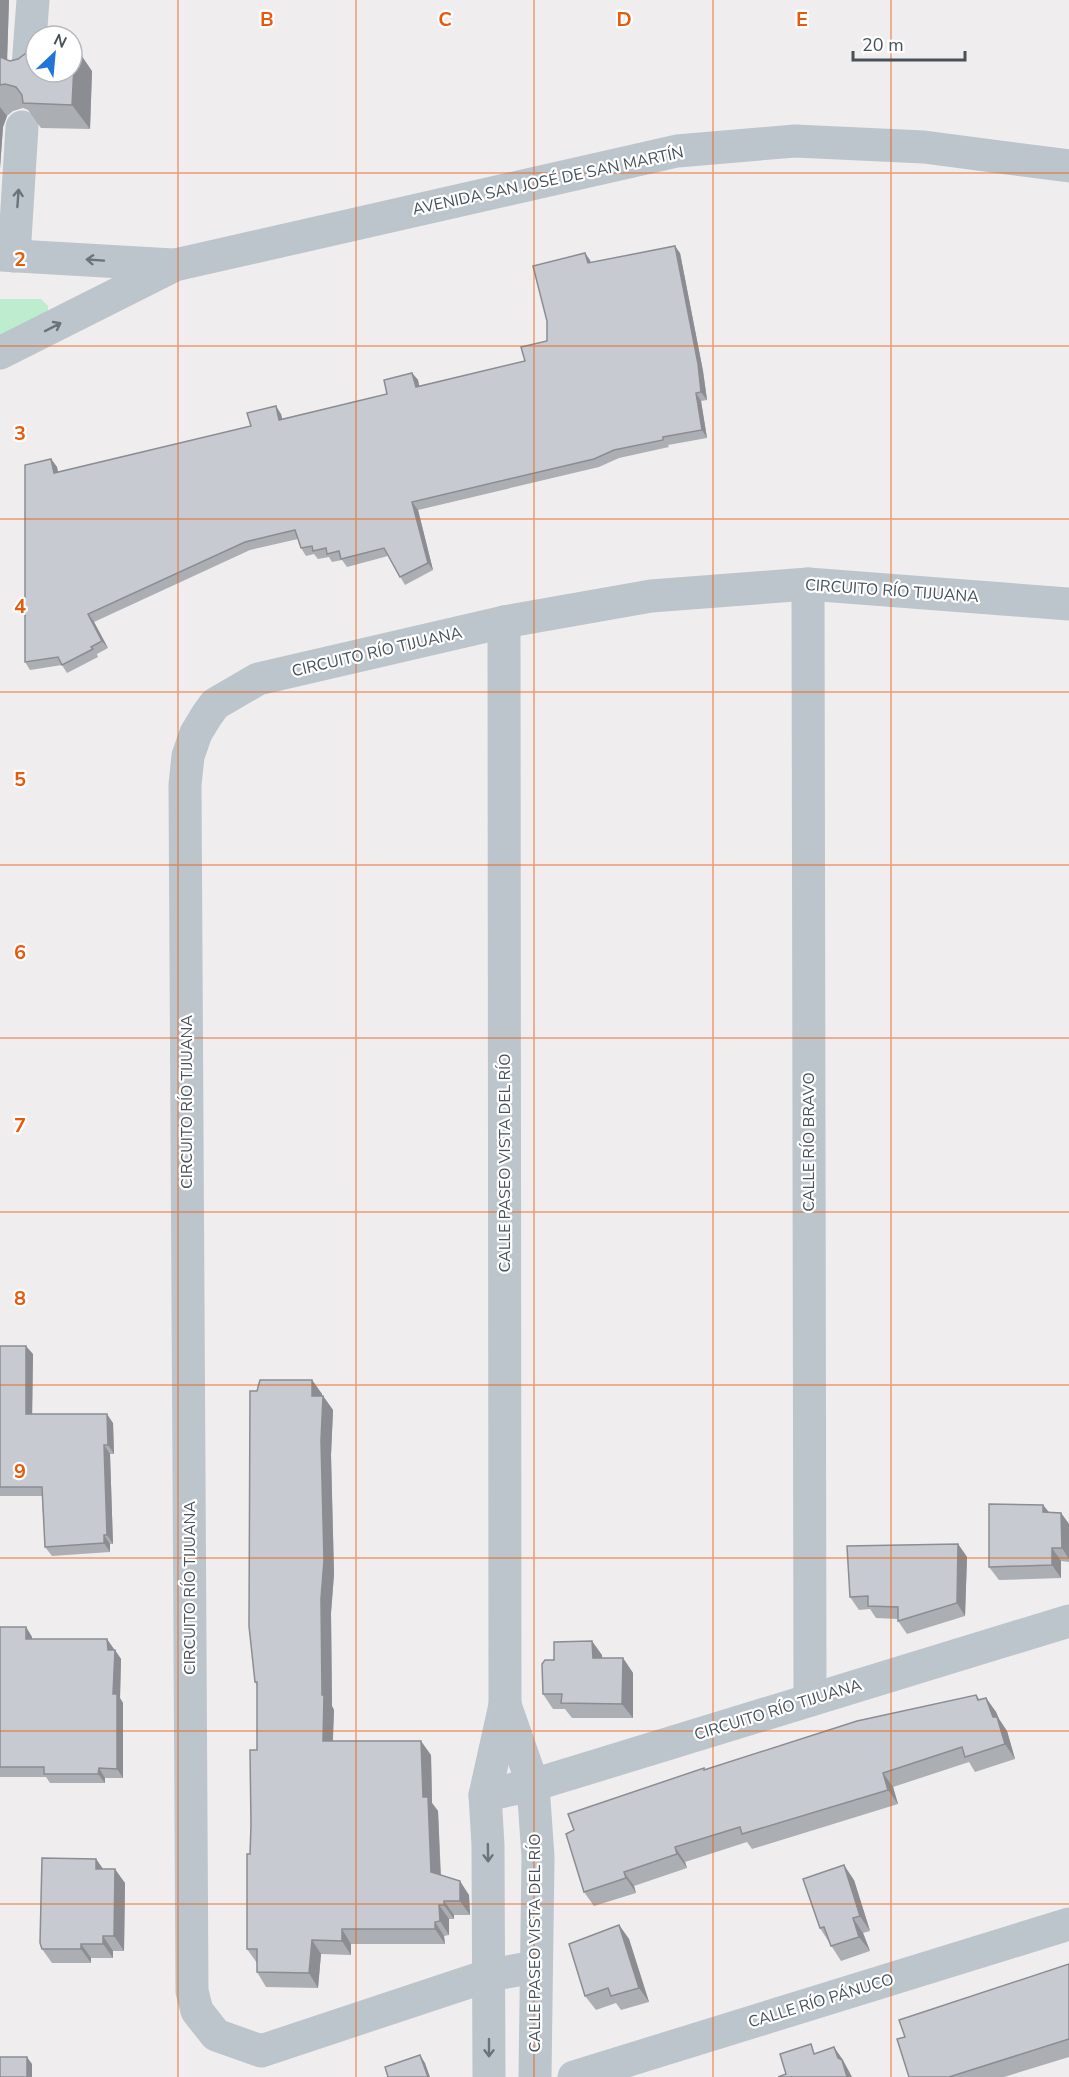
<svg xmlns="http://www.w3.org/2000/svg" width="1069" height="2077" viewBox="0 0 1069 2077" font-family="'Nunito Sans',sans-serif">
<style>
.green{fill:#bdecce}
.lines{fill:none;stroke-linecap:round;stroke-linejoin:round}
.minor{stroke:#bcc5cc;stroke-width:33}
.wall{fill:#abaeb3}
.shaded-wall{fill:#8b8d92}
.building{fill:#c7cad0;stroke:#8b8d92;stroke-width:1.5}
.oneway{stroke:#6a747c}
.grid{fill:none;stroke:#e8590c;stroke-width:1.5;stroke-opacity:0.55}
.labels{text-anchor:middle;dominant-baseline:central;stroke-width:4.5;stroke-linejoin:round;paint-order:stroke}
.street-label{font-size:16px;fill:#47515a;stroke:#fff}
.grid-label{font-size:20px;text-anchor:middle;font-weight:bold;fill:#e8590c;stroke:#fff;stroke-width:4.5;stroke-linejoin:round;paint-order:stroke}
</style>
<rect width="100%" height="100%" fill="#f0edee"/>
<path class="green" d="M 0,299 L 41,299 L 48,306 L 48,315 L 0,343 Z"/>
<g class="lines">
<g class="minor">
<path d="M 28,67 L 33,0"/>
<path d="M 0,255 L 173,265"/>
<path d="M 14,256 L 22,127"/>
<path d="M 0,353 L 175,265 L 677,151 L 795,141 L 924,147 L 1069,166"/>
<path d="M 808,584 L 810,1700"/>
<path d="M 505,1705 L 533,1785 L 538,1857 L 535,2077"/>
<path d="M 485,1795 L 533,1785 L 1069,1621"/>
<path d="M 535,1967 L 490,1975 L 261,2051 L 216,2035 L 197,2011 L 192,1991 L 185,785 L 188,756 L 196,733 L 207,715 L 215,704 L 258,679 L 504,622 L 651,596 L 808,584 L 1069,604"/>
<path d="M 489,2077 L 488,1845 L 485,1795 L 505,1705 L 504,622"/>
<path d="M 574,2077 L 1069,1924"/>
</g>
</g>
<g class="wall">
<path d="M 0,0 L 9,0 L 7,60 L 92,71 L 90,129 L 41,128 L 28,110 L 23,108 L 13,111 L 7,116 L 3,127 L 0,168 Z"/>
<path d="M 585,253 L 591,263 L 680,253 L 703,371 L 707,400 L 701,401 L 707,438 L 668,445 L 669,447 L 619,458 L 599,467 L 418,510 L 433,570 L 405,585 L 388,556 L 347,567 L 342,560 L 332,562 L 329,557 L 318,559 L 314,554 L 306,556 L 301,548 L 298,539 L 250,550 L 94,622 L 108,648 L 97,654 L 98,657 L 67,673 L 62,665 L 30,670 L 25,662 L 51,459 L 57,467 L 58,473 L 251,426 L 281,414 L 282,419 L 387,394 L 412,373 L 418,380 L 419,386 L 525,361 L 547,341 Z"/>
<path d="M 0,1346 L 33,1354 L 32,1414 L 113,1423 L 114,1454 L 110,1454 L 113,1544 L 110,1544 L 110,1552 L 52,1556 L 45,1547 L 42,1496 L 0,1496 Z"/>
<path d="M 312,1380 L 322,1394 L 322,1396 L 323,1396 L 333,1410 L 331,1455 L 334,1574 L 331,1613 L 332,1706 L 334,1710 L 333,1741 L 431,1755 L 432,1803 L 438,1811 L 441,1875 L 469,1895 L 470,1915 L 454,1915 L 454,1919 L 449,1919 L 449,1935 L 444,1936 L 445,1944 L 351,1944 L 351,1955 L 321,1954 L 318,1988 L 266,1987 L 257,1972 L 257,1963 L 247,1949 L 250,1854 L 257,1750 L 257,1686 L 255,1682 L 257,1391 Z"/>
<path d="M 1043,1505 L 1049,1512 L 1061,1513 L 1069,1524 L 1069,1562 L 1061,1561 L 1061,1578 L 999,1580 L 989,1567 Z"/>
<path d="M 958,1544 L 967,1557 L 965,1616 L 907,1634 L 898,1621 L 898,1619 L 876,1618 L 870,1609 L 859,1610 L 850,1597 Z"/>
<path d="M 0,1627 L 26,1627 L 32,1637 L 32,1639 L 114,1649 L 121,1659 L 120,1698 L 123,1703 L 123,1778 L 105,1778 L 105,1783 L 50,1783 L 46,1777 L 0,1777 Z"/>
<path d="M 602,1655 L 602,1658 L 623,1658 L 633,1673 L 633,1718 L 572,1718 L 565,1709 L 553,1709 L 543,1694 Z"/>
<path d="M 976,1695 L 980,1700 L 986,1698 L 996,1712 L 999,1719 L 1007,1731 L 1015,1759 L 975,1772 L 969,1762 L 893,1787 L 898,1804 L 752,1849 L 747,1842 L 685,1862 L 687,1868 L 634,1886 L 636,1893 L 594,1906 L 584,1892 L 704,1768 L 705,1770 Z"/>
<path d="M 96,1859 L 103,1869 L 125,1883 L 124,1951 L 113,1951 L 113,1958 L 91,1958 L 91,1963 L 52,1963 L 42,1949 Z"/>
<path d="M 854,1880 L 870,1931 L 863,1933 L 870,1951 L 841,1961 L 820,1928 Z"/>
<path d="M 619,1925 L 629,1939 L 649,2002 L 621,2010 L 616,2003 L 596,2010 L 585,1996 Z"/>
<path d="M 1069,1964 L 1069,2057 L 1004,2077 L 909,2077 L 905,2037 Z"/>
</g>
<g class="shaded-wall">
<path d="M 0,0 L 9,0 L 7,63 L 0,59 Z"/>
<path d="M 75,46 L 92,71 L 90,129 L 72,105 Z"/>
<path d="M 0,107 L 7,116 L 3,127 L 0,168 Z"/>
<path d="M 675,246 L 680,253 L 703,371 L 707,400 L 701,392 Z"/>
<path d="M 585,253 L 590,260 L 593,271 L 588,263 Z"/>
<path d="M 412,373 L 418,380 L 421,395 L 416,387 Z"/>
<path d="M 696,393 L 701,401 L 707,438 L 702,430 Z"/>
<path d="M 276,406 L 281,414 L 284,427 L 279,420 Z"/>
<path d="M 51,459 L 57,467 L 60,481 L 54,473 Z"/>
<path d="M 412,502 L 418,510 L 433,570 L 428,563 Z"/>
<path d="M 88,614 L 94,622 L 108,648 L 102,641 Z"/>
<path d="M 26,1346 L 33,1354 L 32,1423 L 26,1414 Z"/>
<path d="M 312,1380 L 322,1394 L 321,1410 L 312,1396 Z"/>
<path d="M 323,1396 L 333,1410 L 331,1455 L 334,1574 L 331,1613 L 332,1706 L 334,1710 L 332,1755 L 323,1741 L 321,1599 L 321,1441 Z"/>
<path d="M 107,1414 L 113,1423 L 114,1454 L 108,1445 Z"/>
<path d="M 104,1445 L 110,1454 L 113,1544 L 107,1535 Z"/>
<path d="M 1043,1505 L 1053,1518 L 1043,1512 Z"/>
<path d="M 1061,1513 L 1069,1524 L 1069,1559 L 1062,1548 Z"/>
<path d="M 104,1535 L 110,1544 L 110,1552 L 104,1543 Z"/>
<path d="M 958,1544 L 967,1557 L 965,1616 L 957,1603 Z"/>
<path d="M 1052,1548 L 1061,1561 L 1061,1578 L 1052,1565 Z"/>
<path d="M 26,1627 L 32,1637 L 32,1648 L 26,1639 Z"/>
<path d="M 107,1639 L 114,1649 L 115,1655 L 115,1650 L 121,1659 L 120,1698 L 123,1703 L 123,1778 L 117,1769 L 113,1694 Z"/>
<path d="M 592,1641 L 602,1655 L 603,1673 L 593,1658 Z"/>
<path d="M 623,1658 L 633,1673 L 633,1718 L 622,1704 Z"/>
<path d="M 986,1698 L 996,1712 L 999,1719 L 1007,1731 L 1015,1759 L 1005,1744 L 993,1717 Z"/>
<path d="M 421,1741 L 431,1755 L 432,1803 L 438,1811 L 441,1886 L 431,1872 L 423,1797 Z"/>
<path d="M 99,1768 L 105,1778 L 105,1783 L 98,1774 Z"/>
<path d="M 883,1773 L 893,1787 L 898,1804 L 888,1790 Z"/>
<path d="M 675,1847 L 685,1862 L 687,1868 L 677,1854 Z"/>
<path d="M 96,1859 L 106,1873 L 96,1869 Z"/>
<path d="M 844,1865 L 854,1880 L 870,1931 L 860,1916 Z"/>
<path d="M 115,1869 L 125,1883 L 124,1951 L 114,1936 Z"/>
<path d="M 624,1872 L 634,1886 L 636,1893 L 626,1878 Z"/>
<path d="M 460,1881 L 469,1895 L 470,1915 L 460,1901 Z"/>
<path d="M 444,1901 L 454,1915 L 454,1919 L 444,1905 Z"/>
<path d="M 439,1905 L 449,1919 L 449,1935 L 440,1921 Z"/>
<path d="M 853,1918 L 863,1933 L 870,1951 L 859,1937 Z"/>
<path d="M 435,1922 L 444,1936 L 445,1944 L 435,1929 Z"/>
<path d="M 619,1925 L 629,1939 L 649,2002 L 639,1988 Z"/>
<path d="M 342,1929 L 351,1944 L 351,1955 L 342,1941 Z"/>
<path d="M 103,1936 L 113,1951 L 113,1958 L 103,1944 Z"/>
<path d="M 312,1940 L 321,1954 L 318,1988 L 309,1973 Z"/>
<path d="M 81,1944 L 91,1958 L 91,1963 L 81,1949 Z"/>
<path d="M 834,2047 L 843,2060 L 852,2077 L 847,2077 L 838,2058 Z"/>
<path d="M 420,2055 L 425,2063 L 430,2077 L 428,2077 Z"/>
<path d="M 27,2057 L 32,2064 L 32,2077 L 27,2077 Z"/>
</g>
<g class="building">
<path d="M 29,44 L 36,44 L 36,72 L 72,72 L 72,46 L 75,46 L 72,105 L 23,103 L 22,95 L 16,87 L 5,84 L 0,85 L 0,57 L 10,61 L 18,59 L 26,53 Z"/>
<path d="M 675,246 L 698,364 L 701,392 L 696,393 L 702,430 L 663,437 L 663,440 L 614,450 L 594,459 L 412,502 L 428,563 L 400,577 L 384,548 L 341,559 L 339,551 L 327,554 L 326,548 L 313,551 L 312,546 L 301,548 L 295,530 L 245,542 L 88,614 L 102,641 L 91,647 L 93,649 L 62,665 L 58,657 L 25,662 L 25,465 L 51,459 L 54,473 L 251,426 L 247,413 L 276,406 L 279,420 L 387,394 L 384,380 L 412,373 L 416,387 L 525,361 L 521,347 L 547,341 L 547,321 L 533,266 L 585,253 L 588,263 Z"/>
<path d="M 0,1346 L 26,1346 L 26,1414 L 107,1414 L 108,1445 L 104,1445 L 107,1535 L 104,1535 L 104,1543 L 45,1547 L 42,1487 L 0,1487 Z"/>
<path d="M 260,1380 L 312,1380 L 312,1396 L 323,1396 L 321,1441 L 324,1560 L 321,1599 L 322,1695 L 324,1695 L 323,1741 L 421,1741 L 423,1797 L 428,1797 L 431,1872 L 460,1881 L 460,1901 L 444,1901 L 444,1905 L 439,1905 L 440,1921 L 435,1922 L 435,1929 L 342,1929 L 342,1941 L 312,1940 L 309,1973 L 257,1972 L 257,1949 L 247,1949 L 247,1854 L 250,1854 L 251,1825 L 250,1750 L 257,1750 L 257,1682 L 255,1682 L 249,1626 L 250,1391 L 257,1391 Z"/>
<path d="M 989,1504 L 1043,1505 L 1043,1512 L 1061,1513 L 1062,1548 L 1052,1548 L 1052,1565 L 989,1567 Z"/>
<path d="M 958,1544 L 957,1603 L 898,1621 L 898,1607 L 868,1606 L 868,1596 L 850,1597 L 847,1546 Z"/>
<path d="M 0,1627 L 26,1627 L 26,1639 L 107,1639 L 108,1650 L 115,1650 L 113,1694 L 117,1694 L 117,1769 L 99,1768 L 98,1774 L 44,1774 L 44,1767 L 0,1767 Z"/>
<path d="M 592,1641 L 593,1658 L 623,1658 L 622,1704 L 561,1703 L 562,1694 L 543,1694 L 542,1664 L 545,1660 L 554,1660 L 554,1642 Z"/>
<path d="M 976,1695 L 978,1700 L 986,1698 L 993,1717 L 997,1717 L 1005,1744 L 965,1757 L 962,1747 L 883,1773 L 888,1790 L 742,1834 L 740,1827 L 675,1847 L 677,1854 L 624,1872 L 626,1878 L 584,1892 L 566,1834 L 574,1830 L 568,1814 L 704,1768 L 704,1770 L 857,1721 Z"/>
<path d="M 42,1858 L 96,1859 L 96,1869 L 115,1869 L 114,1936 L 103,1936 L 103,1944 L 81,1944 L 81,1949 L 42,1949 L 40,1943 Z"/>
<path d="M 844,1865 L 860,1916 L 853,1918 L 859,1937 L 831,1946 L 824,1927 L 820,1928 L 803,1879 Z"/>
<path d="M 619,1925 L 639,1988 L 611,1996 L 608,1988 L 585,1996 L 569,1944 Z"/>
<path d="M 1069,1964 L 1069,2039 L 949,2077 L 909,2077 L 897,2039 L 905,2037 L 899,2020 Z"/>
<path d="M 811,2044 L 814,2054 L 834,2047 L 838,2058 L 842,2060 L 847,2077 L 778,2077 L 786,2074 L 780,2054 Z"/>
<path d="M 420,2055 L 428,2077 L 388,2077 L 385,2067 Z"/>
<rect x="0" y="2057" width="27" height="20"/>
</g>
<defs><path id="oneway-shaft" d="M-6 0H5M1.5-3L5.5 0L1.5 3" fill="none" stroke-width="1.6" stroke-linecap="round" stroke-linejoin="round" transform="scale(1.5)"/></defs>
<g class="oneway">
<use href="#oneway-shaft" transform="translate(18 198) rotate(-86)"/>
<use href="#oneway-shaft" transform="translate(95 260) rotate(-176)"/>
<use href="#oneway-shaft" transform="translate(53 327) rotate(-27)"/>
<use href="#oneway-shaft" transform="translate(488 1853) rotate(89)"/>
<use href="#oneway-shaft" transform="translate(489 2048) rotate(90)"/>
</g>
<path class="grid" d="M 178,0 L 178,2077M 356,0 L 356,2077M 534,0 L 534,2077M 713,0 L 713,2077M 891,0 L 891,2077M 0,173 L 1069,173M 0,346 L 1069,346M 0,519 L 1069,519M 0,692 L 1069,692M 0,865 L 1069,865M 0,1038 L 1069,1038M 0,1212 L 1069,1212M 0,1385 L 1069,1385M 0,1558 L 1069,1558M 0,1731 L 1069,1731M 0,1904 L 1069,1904"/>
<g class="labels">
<g class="street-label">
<text transform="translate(548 181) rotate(-12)">AVENIDA SAN JOSÉ DE SAN MARTÍN</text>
<text transform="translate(892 591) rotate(4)">CIRCUITO RÍO TIJUANA</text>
<text transform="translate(377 652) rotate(-13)">CIRCUITO RÍO TIJUANA</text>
<text transform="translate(187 1102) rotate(-90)">CIRCUITO RÍO TIJUANA</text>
<text transform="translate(809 1142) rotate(-90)">CALLE RÍO BRAVO</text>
<text transform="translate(505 1163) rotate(-90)">CALLE PASEO VISTA DEL RÍO</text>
<text transform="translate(190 1588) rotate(-90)">CIRCUITO RÍO TIJUANA</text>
<text transform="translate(778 1710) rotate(-17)">CIRCUITO RÍO TIJUANA</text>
<text transform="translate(535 1943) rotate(-90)">CALLE PASEO VISTA DEL RÍO</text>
<text transform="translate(821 2001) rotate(-17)">CALLE RÍO PÁNUCO</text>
</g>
</g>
<g class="grid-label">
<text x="267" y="26">B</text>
<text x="445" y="26">C</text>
<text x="624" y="26">D</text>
<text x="802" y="26">E</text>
<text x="20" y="266">2</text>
<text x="20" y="440">3</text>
<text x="20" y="613">4</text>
<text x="20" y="786">5</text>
<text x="20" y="959">6</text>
<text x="20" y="1132">7</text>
<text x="20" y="1305">8</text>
<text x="20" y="1478">9</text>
</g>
<g transform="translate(54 54) rotate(26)"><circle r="28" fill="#ffffff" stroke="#b5b9bd" stroke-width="1.5"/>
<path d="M0-4.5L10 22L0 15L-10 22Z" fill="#2175d6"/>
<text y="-9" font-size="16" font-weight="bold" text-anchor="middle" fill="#47515a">N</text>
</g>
<path d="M853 51v9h112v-9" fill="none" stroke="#47515a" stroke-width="3"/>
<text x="862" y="51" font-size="18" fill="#47515a" stroke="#ffffff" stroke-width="4.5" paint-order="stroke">20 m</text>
</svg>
